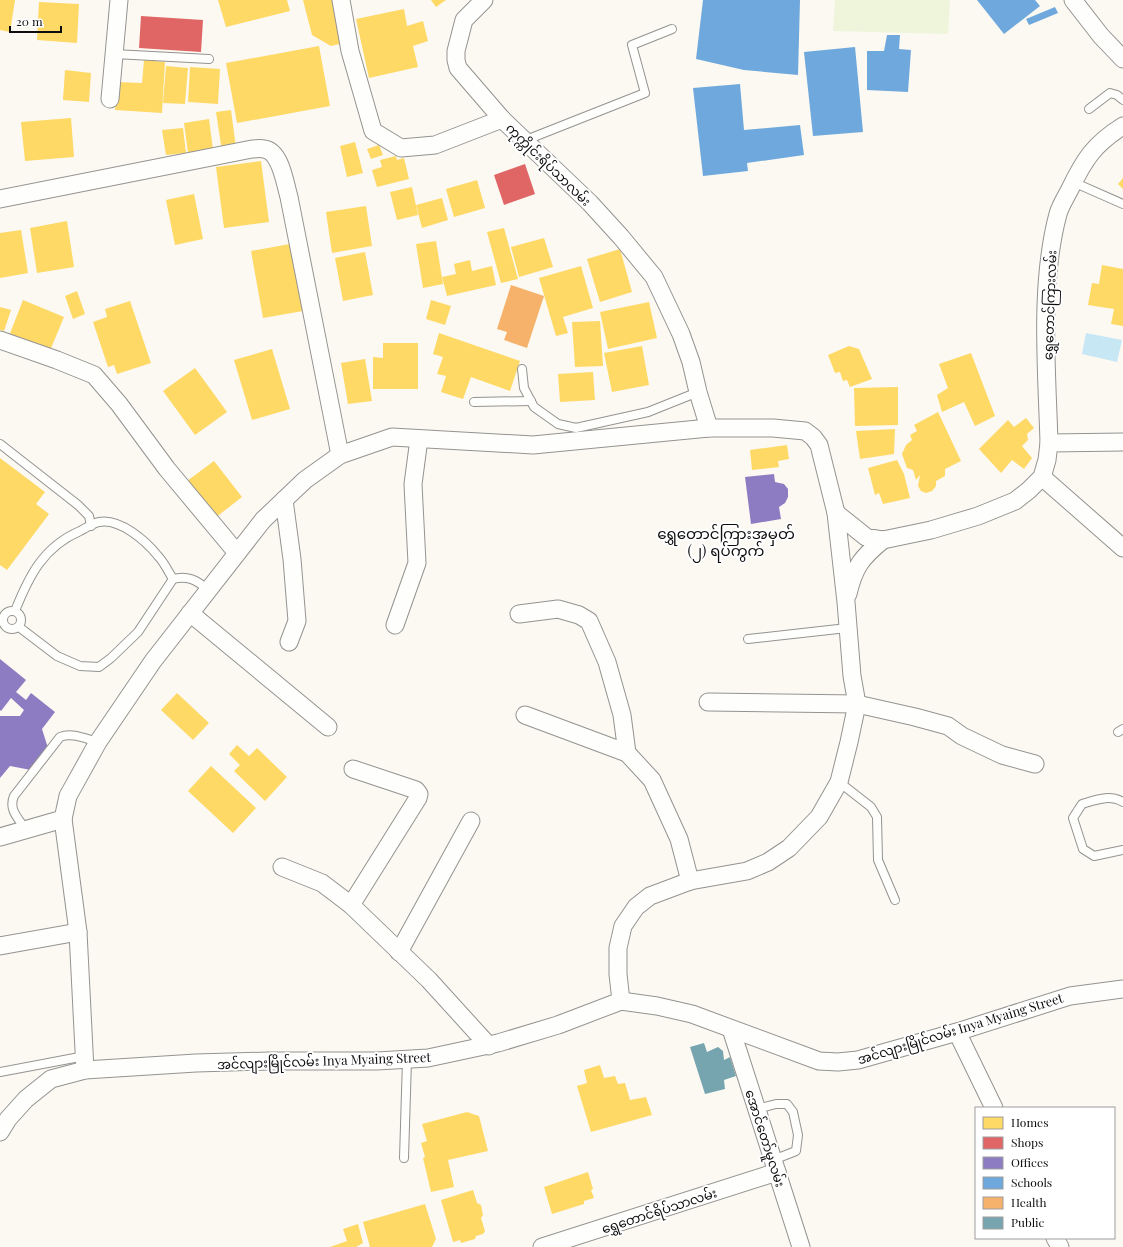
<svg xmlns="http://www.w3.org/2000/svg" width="1123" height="1247" viewBox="0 0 1123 1247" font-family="'Playfair Display','Noto Sans Myanmar',serif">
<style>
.pitch{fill:#eef5db}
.water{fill:#c8e7f5}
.homes{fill:#ffd966}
.shops{fill:#e06666}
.offices{fill:#8e7cc3}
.schools{fill:#6fa8dc}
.health{fill:#f6b26b}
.public{fill:#76a5af}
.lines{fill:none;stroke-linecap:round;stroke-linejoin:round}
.lane-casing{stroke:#949390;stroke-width:10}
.street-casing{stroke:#949390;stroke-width:19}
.lane{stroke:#fefefd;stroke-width:8}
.street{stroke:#fefefd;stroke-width:17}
.labels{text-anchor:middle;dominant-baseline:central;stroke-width:4;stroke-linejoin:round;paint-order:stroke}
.street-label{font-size:13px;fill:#0d0d0d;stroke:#fff}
.quarter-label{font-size:15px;fill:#0d0d0d;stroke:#fff}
</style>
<rect width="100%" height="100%" fill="#fbf9f2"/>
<path class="pitch" d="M 835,0 L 950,0 L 948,34 L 833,31 Z"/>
<path class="water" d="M 1086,333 L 1122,340 L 1117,362 L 1082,354 Z"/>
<g class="homes">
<path d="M 0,0 L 15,0 L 10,32 L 0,30 Z"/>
<path d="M 218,0 L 287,0 L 290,11 L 226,27 Z"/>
<path d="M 303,0 L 337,0 L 348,42 L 331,46 L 312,35 Z"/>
<path d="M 431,0 L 446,0 L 436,7 Z"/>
<path d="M 39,2 L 79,4 L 77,43 L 37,40 Z"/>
<path d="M 404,9 L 407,26 L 423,21 L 428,41 L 413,46 L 418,67 L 369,78 L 356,19 Z"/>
<path d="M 319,46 L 330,106 L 237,123 L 226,63 Z"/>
<path d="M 144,60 L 165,62 L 162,113 L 115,110 L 117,82 L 142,83 Z"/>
<path d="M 166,66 L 188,68 L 185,104 L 163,103 Z"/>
<path d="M 190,67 L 220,69 L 218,104 L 188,102 Z"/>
<path d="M 65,70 L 91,73 L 89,102 L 63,100 Z"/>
<path d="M 231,110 L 236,148 L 222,151 L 216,112 Z"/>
<path d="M 71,118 L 74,157 L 25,161 L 21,122 Z"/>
<path d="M 209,119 L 213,149 L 188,153 L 184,123 Z"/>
<path d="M 183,128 L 186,153 L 166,155 L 162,130 Z"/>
<path d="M 355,142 L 363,173 L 347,177 L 340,146 Z"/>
<path d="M 379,145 L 383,155 L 371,159 L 367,149 Z"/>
<path d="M 396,156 L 397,160 L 404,158 L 409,179 L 377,187 L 372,170 L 382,167 L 380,160 Z"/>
<path d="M 261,161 L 269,222 L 224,228 L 216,167 Z"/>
<path d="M 1123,178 L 1123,189 L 1118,184 Z"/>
<path d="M 477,180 L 485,208 L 454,217 L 446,189 Z"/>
<path d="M 412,187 L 418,215 L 397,220 L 390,192 Z"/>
<path d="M 194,194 L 203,239 L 175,245 L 166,200 Z"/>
<path d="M 442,198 L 448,220 L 422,228 L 416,205 Z"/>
<path d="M 366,206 L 372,246 L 332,253 L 326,212 Z"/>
<path d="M 67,221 L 74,267 L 37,273 L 30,228 Z"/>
<path d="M 504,228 L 518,279 L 501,283 L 487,232 Z"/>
<path d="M 21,230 L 28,273 L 0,278 L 0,233 Z"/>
<path d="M 544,238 L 553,267 L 519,277 L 511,247 Z"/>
<path d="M 436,241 L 443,284 L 423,288 L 416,244 Z"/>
<path d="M 290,244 L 303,311 L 263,318 L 251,251 Z"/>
<path d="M 620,249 L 632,292 L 600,302 L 587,259 Z"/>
<path d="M 365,252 L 373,295 L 343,301 L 335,258 Z"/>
<path d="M 470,260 L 472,271 L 492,266 L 496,285 L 447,296 L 442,277 L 456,274 L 454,264 Z"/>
<path d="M 1102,265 L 1123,269 L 1123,326 L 1111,324 L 1114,309 L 1088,305 L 1092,283 L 1099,284 Z"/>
<path d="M 581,266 L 593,308 L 563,317 L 568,333 L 556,336 L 539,278 Z"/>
<path d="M 77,291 L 85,314 L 73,319 L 65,296 Z"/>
<path d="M 23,300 L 64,317 L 49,353 L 9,336 Z"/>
<path d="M 431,300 L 451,306 L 445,325 L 426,319 Z"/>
<path d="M 130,301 L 151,363 L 117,374 L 114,365 L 108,367 L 93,322 L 107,317 L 105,309 Z"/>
<path d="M 649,302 L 657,338 L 608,349 L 600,312 Z"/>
<path d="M 0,307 L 11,310 L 4,331 L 0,330 Z"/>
<path d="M 600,321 L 603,366 L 575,367 L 572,322 Z"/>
<path d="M 439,333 L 520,361 L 510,391 L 471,377 L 463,399 L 441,392 L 446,376 L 437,374 L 443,357 L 433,354 Z"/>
<path d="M 383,343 L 418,343 L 418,389 L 373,389 L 373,357 L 383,358 Z"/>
<path d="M 642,346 L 649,385 L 612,392 L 604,353 Z"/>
<path d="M 849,346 L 859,349 L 872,379 L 850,387 L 847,380 L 843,381 L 840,372 L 835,373 L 828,355 Z"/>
<path d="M 272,349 L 290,409 L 252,420 L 234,360 Z"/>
<path d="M 971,353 L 995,416 L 975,426 L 964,402 L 942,412 L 937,395 L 948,388 L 939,364 Z"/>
<path d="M 365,359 L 372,401 L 348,404 L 341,363 Z"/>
<path d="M 195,368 L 227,412 L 195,435 L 163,391 Z"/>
<path d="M 593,372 L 595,400 L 560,402 L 558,374 Z"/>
<path d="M 898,387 L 898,425 L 855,426 L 854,388 Z"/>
<path d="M 938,412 L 961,461 L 945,469 L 945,476 L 936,481 L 936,486 L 932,491 L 926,493 L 921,491 L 918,486 L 920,475 L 916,480 L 913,470 L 907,468 L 902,454 L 906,445 L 912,440 L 910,435 L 917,431 L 914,425 Z"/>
<path d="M 1026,418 L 1034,428 L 1027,434 L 1028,440 L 1022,446 L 1032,458 L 1024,469 L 1012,460 L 1001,473 L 979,449 L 1008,420 L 1014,427 Z"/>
<path d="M 895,429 L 894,454 L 860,459 L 856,431 Z"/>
<path d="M 787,445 L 789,459 L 778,461 L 779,467 L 752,470 L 750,450 Z"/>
<path d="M 0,458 L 45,492 L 36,504 L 49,514 L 7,570 L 0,565 Z"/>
<path d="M 897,460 L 904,474 L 910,498 L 883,504 L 879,493 L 875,495 L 868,468 Z"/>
<path d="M 214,461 L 242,497 L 215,518 L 187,481 Z"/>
<path d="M 177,693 L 209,723 L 193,740 L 161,710 Z"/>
<path d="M 237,745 L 249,756 L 257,748 L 287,777 L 265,801 L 234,771 L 240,765 L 229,754 Z"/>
<path d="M 211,766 L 256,808 L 233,833 L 188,791 Z"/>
<path d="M 600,1065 L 604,1078 L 615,1076 L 618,1084 L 625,1083 L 630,1100 L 646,1097 L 652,1115 L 591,1132 L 577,1086 L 587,1083 L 584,1070 Z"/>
<path d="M 467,1112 L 479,1116 L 488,1151 L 448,1160 L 454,1187 L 431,1192 L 423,1158 L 425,1157 L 421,1143 L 427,1141 L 422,1124 Z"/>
<path d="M 588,1172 L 593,1189 L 591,1190 L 594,1198 L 584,1201 L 584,1204 L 552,1214 L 544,1187 Z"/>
<path d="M 473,1190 L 477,1203 L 481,1205 L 483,1215 L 481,1218 L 485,1231 L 483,1234 L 476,1236 L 475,1239 L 461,1243 L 460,1240 L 453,1242 L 441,1200 Z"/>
<path d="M 425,1204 L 436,1239 L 432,1247 L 370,1247 L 363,1222 Z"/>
<path d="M 358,1224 L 363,1243 L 356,1247 L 330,1247 L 347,1241 L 343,1229 Z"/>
</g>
<g class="shops">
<path d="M 141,16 L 203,20 L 201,52 L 139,48 Z"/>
<path d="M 525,164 L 535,194 L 504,205 L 494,175 Z"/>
</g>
<g class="offices">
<path d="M 774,474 L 775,482 L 784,484 L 788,489 L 788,497 L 785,503 L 779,507 L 781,519 L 751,524 L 745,477 Z"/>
<path d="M 0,659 L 26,680 L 16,692 L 26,700 L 31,693 L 55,712 L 42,729 L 48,748 L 31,770 L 10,766 L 0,778 L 0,716 L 20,716 L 24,710 L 11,698 L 1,711 L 0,710 Z"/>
</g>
<g class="schools">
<path d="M 703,0 L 800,0 L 798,75 L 744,70 L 696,59 Z"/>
<path d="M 977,0 L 1035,0 L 1040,6 L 1004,34 Z"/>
<path d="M 1055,7 L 1058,13 L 1029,25 L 1026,19 Z"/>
<path d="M 887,35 L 900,35 L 899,49 L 911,50 L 908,92 L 867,90 L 867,51 L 884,51 Z"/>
<path d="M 855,47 L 863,132 L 813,136 L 804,52 Z"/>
<path d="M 740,84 L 744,130 L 800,125 L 804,155 L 747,163 L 748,171 L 703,176 L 693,88 Z"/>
</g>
<path class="health" d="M 511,285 L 544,296 L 527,348 L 504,340 L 507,332 L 497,329 Z"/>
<path class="public" d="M 704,1043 L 707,1052 L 718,1047 L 723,1051 L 724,1060 L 730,1057 L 736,1076 L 724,1080 L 725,1089 L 705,1094 L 690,1047 Z"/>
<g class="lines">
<defs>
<g id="lane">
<path d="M 114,54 L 209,59"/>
<path d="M 1089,109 L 1110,93 L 1117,95 L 1123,100"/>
<path d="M 526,140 L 645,93 L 632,45 L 672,29"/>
<path d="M 1073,182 L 1123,204"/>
<path d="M 522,369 L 524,388 L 534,407 L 558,424 L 576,428 L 648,412 L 698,392"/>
<path d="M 474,402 L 531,401"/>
<path d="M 0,444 L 78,505 L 89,516 L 91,526"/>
<circle cx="12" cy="620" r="9"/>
<path d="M 15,611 C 29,576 43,547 80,531 C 86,528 93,523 99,522 C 120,518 146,541 158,556 C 164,562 168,571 173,579"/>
<path d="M 19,627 L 57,656 L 80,666 L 99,667 L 111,658 L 138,632 L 173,579 C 187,575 197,580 208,590"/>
<path d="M 748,639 L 847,628"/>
<path d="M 1118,732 L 1123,729"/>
<path d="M 839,782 L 871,807 L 877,817 L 878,860 L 895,900"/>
<path d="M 1123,802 C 1109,794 1096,800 1082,804 L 1073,818 L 1083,849 L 1094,856 L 1123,850"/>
<path d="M 26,830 C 19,819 8,810 14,796 L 60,737 C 72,732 86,739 98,742"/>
<path d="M 0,1072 L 85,1056"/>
<path d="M 757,1109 L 776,1104 L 787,1104 L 793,1112 L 798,1135 L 796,1151 L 773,1160"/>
<path d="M 404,1158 L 407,1060"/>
</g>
<g id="street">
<path d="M 341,0 L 350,51 L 373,131 L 401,148 L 435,145 L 502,119 L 590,203 L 621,237 L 654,277 L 681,334 L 691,362 L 698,392 L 709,428"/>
<path d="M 484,0 L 464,20 L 456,51 L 456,60 L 458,68 L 502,119"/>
<path d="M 1073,0 L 1101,36 L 1123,59"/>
<path d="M 110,99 L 119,0"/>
<path d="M 0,199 L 252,149 C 256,149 260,148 264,149 C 281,151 285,184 289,197 L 340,455"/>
<path d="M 0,340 L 57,360 L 94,375 L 119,404 L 167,469 L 237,553"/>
<path d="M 1049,443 L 1123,442"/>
<path d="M 1042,477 L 1123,548"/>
<path d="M 284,500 L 292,559 L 297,621 L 289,642"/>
<path d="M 836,513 L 866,537 L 883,540 L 931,530 L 978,516 L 1015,501 L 1029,490 L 1042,477 L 1047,460 L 1049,443 C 1047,370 1039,285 1058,214 C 1060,206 1066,197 1070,189 C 1084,160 1094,144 1123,126"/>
<path d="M 848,594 C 854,567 862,557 883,540"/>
<path d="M 190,613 L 328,727"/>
<path d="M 519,614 L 558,609 L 579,615 L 589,621 L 607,662 L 622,715 L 627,753"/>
<path d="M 395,625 L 417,563 L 413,484 L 419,439"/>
<path d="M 708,702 L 857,704 L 915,717 L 948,726 L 962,736 L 1002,755 L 1035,764"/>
<path d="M 525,715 L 627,753 L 652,780 L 679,839 L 690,881"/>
<path d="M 63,819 L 78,932 L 85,1070"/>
<path d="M 0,837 L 63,819 L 68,796 L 98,742 L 153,661 L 263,520 L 305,480 L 340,455 L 392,437 L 533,445 L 709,428 L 773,428 L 805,431 L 813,437 L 819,445 L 836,513 L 846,602 L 852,676 L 857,704 L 849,742 L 839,782 L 819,817 L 789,848 L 768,862 L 747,871 L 690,881 L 650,896 L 636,907 L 623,926 L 618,948 L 618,974 L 621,1001"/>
<path d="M 282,867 L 322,883 L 351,905 L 429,980 L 489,1046"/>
<path d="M 351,905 L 418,798 L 419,794 L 416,790 L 353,769"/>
<path d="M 0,946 L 78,932"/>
<path d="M 399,952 L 471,821"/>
<path d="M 731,1029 L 801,1247"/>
<path d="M 957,1032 L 994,1108"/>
<path d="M 0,1132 L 8,1119 L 26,1099 L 51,1079 L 85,1070 L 196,1063 L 269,1061 L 377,1061 L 428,1058 L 498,1043 L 558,1025 L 621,1001 L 657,1006 L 692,1014 L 819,1061 L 838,1062 L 858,1060 L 957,1032 L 1070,996 L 1123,989"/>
<path d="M 1055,1238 L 1060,1247"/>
<path d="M 542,1247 L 777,1172"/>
</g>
</defs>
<use href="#lane" class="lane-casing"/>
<use href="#street" class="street-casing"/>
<use href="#lane" class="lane"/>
<use href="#street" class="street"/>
</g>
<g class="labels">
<g class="street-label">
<text transform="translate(549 164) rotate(44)">ကုက္ကိုင်းရိပ်သာလမ်း</text>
<text transform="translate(1049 305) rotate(-88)">ရွှေတောင်ကြားလမ်း</text>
<text transform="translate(960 1028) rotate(-17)">အင်လျားမြိုင်လမ်း Inya Myaing Street</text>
<text transform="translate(324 1060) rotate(-2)">အင်လျားမြိုင်လမ်း Inya Myaing Street</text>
<text transform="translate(766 1138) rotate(72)">အောင်တော်မူလမ်း</text>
<text transform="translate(659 1210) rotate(-18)">ရွှေတောင်ရိပ်သာလမ်း</text>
</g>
<g class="quarter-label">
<text x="726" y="533">ရွှေတောင်ကြားအမှတ်<tspan x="726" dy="17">(၂) ရပ်ကွက်</tspan></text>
</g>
</g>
<rect x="975" y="1107" width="140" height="132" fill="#ffffff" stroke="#9e9e9e"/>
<rect x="983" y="1117" width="20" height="12" fill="#ffd966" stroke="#9e9e9e"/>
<text x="1011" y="1127" font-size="12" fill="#0d0d0d">Homes</text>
<rect x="983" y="1137" width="20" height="12" fill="#e06666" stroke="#9e9e9e"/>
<text x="1011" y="1147" font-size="12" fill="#0d0d0d">Shops</text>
<rect x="983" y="1157" width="20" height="12" fill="#8e7cc3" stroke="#9e9e9e"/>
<text x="1011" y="1167" font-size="12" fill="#0d0d0d">Offices</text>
<rect x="983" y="1177" width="20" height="12" fill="#6fa8dc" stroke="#9e9e9e"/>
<text x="1011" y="1187" font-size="12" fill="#0d0d0d">Schools</text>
<rect x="983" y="1197" width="20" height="12" fill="#f6b26b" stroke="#9e9e9e"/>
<text x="1011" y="1207" font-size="12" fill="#0d0d0d">Health</text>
<rect x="983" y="1217" width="20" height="12" fill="#76a5af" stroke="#9e9e9e"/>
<text x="1011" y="1227" font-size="12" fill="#0d0d0d">Public</text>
<path d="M10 26v6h51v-6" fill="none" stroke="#0d0d0d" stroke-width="2"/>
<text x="16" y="26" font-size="12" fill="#0d0d0d" stroke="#ffffff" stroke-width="3" paint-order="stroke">20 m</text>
</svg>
